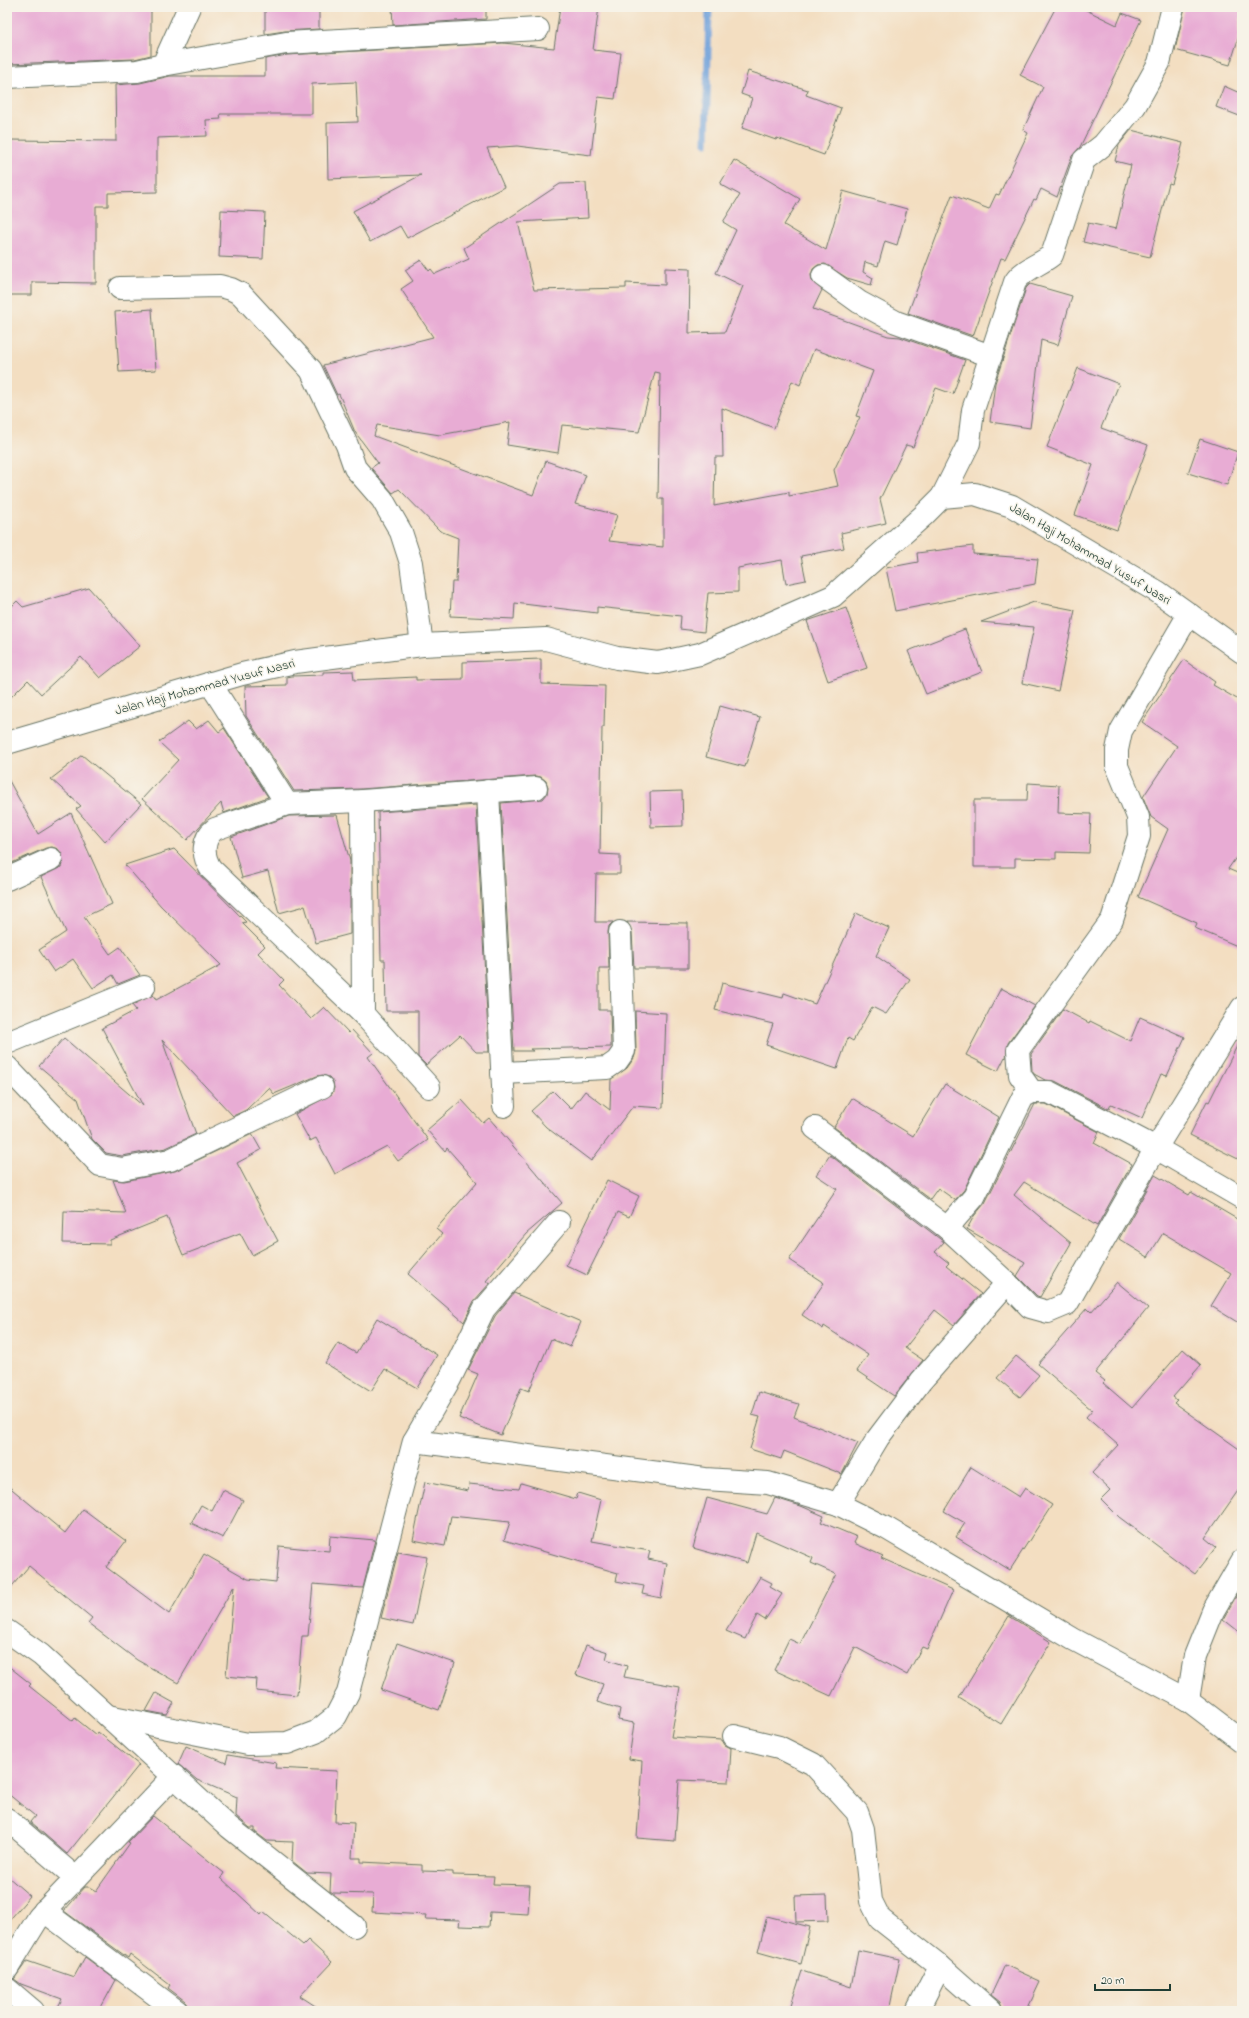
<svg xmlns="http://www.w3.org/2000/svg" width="1249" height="2018" viewBox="0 0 1249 2018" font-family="'Indie Flower',sans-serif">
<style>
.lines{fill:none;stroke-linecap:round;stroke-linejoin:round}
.stream{stroke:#6fa1da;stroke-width:7}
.building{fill:#e8acd4;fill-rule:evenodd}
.minor-casing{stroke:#697565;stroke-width:24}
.tertiary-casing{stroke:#697565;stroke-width:24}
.minor{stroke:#fff;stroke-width:22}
.tertiary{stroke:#fff;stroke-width:22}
.labels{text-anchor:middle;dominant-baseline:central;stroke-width:3;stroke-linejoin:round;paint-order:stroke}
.street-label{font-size:13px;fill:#1f3d34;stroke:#f7f3e8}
</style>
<rect width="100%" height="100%" fill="#f7f3e8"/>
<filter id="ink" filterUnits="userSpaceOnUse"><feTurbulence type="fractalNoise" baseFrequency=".025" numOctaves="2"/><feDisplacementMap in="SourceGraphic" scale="8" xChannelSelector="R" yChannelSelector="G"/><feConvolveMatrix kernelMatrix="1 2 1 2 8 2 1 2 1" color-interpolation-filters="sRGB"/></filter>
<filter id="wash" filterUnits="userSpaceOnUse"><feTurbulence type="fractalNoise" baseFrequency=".012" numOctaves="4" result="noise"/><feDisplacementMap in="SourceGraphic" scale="16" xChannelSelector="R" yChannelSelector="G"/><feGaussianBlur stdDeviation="0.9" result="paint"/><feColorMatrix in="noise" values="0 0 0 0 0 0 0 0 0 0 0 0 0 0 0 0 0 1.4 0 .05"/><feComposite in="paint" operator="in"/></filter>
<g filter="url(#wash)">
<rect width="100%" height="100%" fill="#f3dec1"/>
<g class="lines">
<path class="stream" d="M 706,143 L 709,7"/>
</g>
<g id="blocks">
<g class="building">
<path d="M 7,7 L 151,7 L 151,55 L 135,59 L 7,64 Z"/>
<path d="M 265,7 L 319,7 L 319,29 L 285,31 L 265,34 Z"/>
<path d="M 392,7 L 486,7 L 486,19 L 393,25 Z"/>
<path d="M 560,7 L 599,7 L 593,50 L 621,53 L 615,99 L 598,97 L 591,155 L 517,146 L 487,148 L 504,187 L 407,238 L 400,226 L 370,242 L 353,211 L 421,175 L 328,179 L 327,123 L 358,122 L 356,82 L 312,84 L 312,114 L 220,114 L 221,119 L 206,120 L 207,136 L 157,138 L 157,192 L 108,193 L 108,206 L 96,206 L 96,283 L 32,282 L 32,295 L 7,295 L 7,140 L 116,141 L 115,85 L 140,83 L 170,76 L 265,76 L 265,59 L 287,55 L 503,43 L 554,48 Z"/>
<path d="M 1056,7 L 1080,7 L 1117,25 L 1122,13 L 1141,20 L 1080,147 L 1072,156 L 1057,197 L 1041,189 L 1036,200 L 1034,199 L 1005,259 L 1001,258 L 973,336 L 908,313 L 952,195 L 989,209 L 996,194 L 999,195 L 1028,133 L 1023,130 L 1043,87 L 1020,75 Z"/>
<path d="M 1185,7 L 1242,7 L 1238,32 L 1240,33 L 1230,65 L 1175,50 Z"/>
<path d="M 748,71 L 808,90 L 806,95 L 841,108 L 824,155 L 777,138 L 776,140 L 742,128 L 752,98 L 741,94 Z"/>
<path d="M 1224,86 L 1242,94 L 1242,117 L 1216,107 Z"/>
<path d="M 1131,130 L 1183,143 L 1172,184 L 1169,183 L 1150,257 L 1083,242 L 1088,223 L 1116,229 L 1131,165 L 1115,161 L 1119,145 Z"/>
<path d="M 734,160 L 800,199 L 784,225 L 826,250 L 843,191 L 907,209 L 897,245 L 885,241 L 878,266 L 865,262 L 863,272 L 873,278 L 871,285 L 847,278 L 825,264 L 818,265 L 813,269 L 811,275 L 812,281 L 822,290 L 813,309 L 888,336 L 900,337 L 965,360 L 953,394 L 936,388 L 913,447 L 906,445 L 880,499 L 886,523 L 841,533 L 844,548 L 801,556 L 806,580 L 786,584 L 782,560 L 738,568 L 738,592 L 708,593 L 704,632 L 680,629 L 681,616 L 597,607 L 597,613 L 515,603 L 514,619 L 450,616 L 452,582 L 456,582 L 458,538 L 440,531 L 399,489 L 393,493 L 371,468 L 378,463 L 355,432 L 339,394 L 337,395 L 323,365 L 433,337 L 401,289 L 413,281 L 405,270 L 421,260 L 429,271 L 431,269 L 435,274 L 469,259 L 464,248 L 560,184 L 586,183 L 588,218 L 518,222 L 534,290 L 626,288 L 626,283 L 665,285 L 665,268 L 690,269 L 689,333 L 725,332 L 743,286 L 716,273 L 736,230 L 723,222 L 740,195 L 720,184 ZM 814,349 L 873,371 L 856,416 L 860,417 L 834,470 L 838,486 L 789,496 L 789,492 L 714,506 L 715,457 L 723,457 L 722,408 L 774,428 L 792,381 L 800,385 ZM 655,372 L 660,373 L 658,499 L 663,499 L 663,547 L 609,541 L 617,515 L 575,504 L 586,475 L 546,461 L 533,495 L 374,436 L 377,425 L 440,435 L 510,422 L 507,445 L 558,453 L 562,425 L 639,432 Z"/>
<path d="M 221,210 L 265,212 L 263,259 L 219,257 Z"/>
<path d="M 1030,284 L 1072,296 L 1058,345 L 1041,340 L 1030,428 L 990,422 L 995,383 L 1026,288 Z"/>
<path d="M 152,309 L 156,370 L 119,372 L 115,312 Z"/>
<path d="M 1078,368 L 1119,384 L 1101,428 L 1148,445 L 1117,530 L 1075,515 L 1093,465 L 1047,447 Z"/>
<path d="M 1200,439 L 1238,452 L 1227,485 L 1188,473 Z"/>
<path d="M 973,546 L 973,554 L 1038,559 L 1035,584 L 895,611 L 886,568 L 918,562 L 917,553 Z"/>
<path d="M 89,588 L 140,646 L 100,678 L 81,657 L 41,694 L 28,680 L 7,701 L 7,611 L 17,601 L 23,607 Z"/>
<path d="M 1034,602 L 1075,610 L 1058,691 L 1022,683 L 1034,627 L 981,622 Z"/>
<path d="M 846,608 L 867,668 L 828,681 L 807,621 Z"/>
<path d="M 965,629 L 982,672 L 926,694 L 908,651 Z"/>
<path d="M 541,659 L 541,684 L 605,686 L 604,727 L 602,727 L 600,854 L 620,855 L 620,874 L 596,874 L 595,922 L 613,922 L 609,926 L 608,932 L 609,968 L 599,968 L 599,1010 L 610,1010 L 611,1047 L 530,1049 L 533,1051 L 514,1051 L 501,803 L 543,799 L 547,794 L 548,787 L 546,781 L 541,777 L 535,776 L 361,789 L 294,791 L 246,716 L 245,686 L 287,685 L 287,677 L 292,676 L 323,675 L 323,672 L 353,671 L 354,680 L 416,677 L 416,680 L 463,679 L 463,662 Z"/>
<path d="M 1184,660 L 1215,682 L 1213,685 L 1242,702 L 1242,849 L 1228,869 L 1242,875 L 1242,948 L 1195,928 L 1197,923 L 1138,897 L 1168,829 L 1151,817 L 1143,797 L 1177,746 L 1142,722 Z"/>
<path d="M 720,706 L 760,717 L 745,767 L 706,757 Z"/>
<path d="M 209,720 L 219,732 L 224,728 L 268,797 L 224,813 L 221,803 L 187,840 L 142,799 L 178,760 L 159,742 L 188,721 L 196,729 Z"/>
<path d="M 82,755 L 141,804 L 105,842 L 76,809 L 81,806 L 51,779 Z"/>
<path d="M 7,777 L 38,834 L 71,813 L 112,904 L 84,917 L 110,954 L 120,947 L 140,975 L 118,984 L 113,975 L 93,988 L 73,959 L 54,972 L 39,950 L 66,932 L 41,877 L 61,867 L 63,861 L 62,854 L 58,849 L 52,847 L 46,848 L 7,865 Z"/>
<path d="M 1028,783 L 1059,785 L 1058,813 L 1091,814 L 1089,853 L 1056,852 L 1056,859 L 1015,858 L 1015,867 L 974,867 L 974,800 L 1027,800 Z"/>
<path d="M 682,791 L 683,826 L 651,827 L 650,792 Z"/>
<path d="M 476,805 L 489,1052 L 476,1052 L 460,1035 L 426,1065 L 418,1057 L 418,1011 L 386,1011 L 385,960 L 381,960 L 378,812 Z"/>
<path d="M 337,815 L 350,861 L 350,934 L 316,943 L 305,906 L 279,913 L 268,871 L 242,878 L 231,837 L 289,816 Z"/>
<path d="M 174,849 L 246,922 L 242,923 L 265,946 L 258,953 L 284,980 L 279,985 L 311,1019 L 324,1007 L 349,1033 L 352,1030 L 373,1053 L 368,1057 L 428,1140 L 398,1161 L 387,1146 L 335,1174 L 316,1138 L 310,1141 L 295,1114 L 332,1094 L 334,1088 L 333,1082 L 329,1077 L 323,1075 L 317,1076 L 274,1094 L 269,1088 L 246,1110 L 233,1116 L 162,1040 L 196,1134 L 166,1148 L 122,1156 L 106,1153 L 92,1139 L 78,1099 L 39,1066 L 64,1038 L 143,1106 L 102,1028 L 136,1010 L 132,1005 L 153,995 L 156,1000 L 221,965 L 161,906 L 125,865 Z"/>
<path d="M 856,913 L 889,928 L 876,956 L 910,979 L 886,1014 L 872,1007 L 853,1041 L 848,1038 L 837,1069 L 766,1045 L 773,1024 L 715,1010 L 722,983 L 783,998 L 784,993 L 815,1004 Z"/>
<path d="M 627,922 L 688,923 L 688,968 L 634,968 L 632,932 Z"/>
<path d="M 1001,988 L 1035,1006 L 1008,1043 L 1006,1058 L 1005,1057 L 998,1071 L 966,1055 Z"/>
<path d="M 1063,1009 L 1089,1023 L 1090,1021 L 1130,1041 L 1140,1017 L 1185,1037 L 1167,1076 L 1161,1074 L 1142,1118 L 1111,1104 L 1109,1109 L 1055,1081 L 1045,1080 L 1034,1074 L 1032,1071 L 1031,1054 Z"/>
<path d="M 635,1011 L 666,1013 L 663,1108 L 633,1106 L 591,1161 L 546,1127 L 531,1111 L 553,1091 L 571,1109 L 585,1091 L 610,1110 L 611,1079 L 627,1068 L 634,1058 L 636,1051 Z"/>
<path d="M 1242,1036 L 1242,1161 L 1190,1135 L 1207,1101 L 1209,1102 Z"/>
<path d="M 945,1084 L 999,1117 L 964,1190 L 955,1200 L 938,1188 L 930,1199 L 834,1127 L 852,1098 L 913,1136 Z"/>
<path d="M 462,1100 L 483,1123 L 489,1118 L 562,1203 L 526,1234 L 486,1281 L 490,1283 L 474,1301 L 464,1322 L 408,1274 L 442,1234 L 436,1229 L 477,1182 L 447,1148 L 445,1151 L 427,1130 Z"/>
<path d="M 1035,1104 L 1046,1104 L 1099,1132 L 1094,1143 L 1132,1164 L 1097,1226 L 1024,1182 L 1014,1195 L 1071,1243 L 1040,1297 L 1037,1296 L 1017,1276 L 1025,1263 L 967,1229 L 974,1216 L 985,1203 Z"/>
<path d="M 252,1134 L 261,1150 L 237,1163 L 278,1241 L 252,1255 L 240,1233 L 183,1255 L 167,1217 L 110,1240 L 110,1244 L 63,1243 L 64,1211 L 126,1213 L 113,1180 L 124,1181 L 175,1171 Z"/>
<path d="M 830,1155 L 944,1242 L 935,1252 L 949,1263 L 946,1266 L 981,1294 L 954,1325 L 935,1310 L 905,1348 L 923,1360 L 894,1396 L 857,1371 L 868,1355 L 824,1326 L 823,1329 L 802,1315 L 824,1283 L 789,1260 L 837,1189 L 816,1175 Z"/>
<path d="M 1155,1175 L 1189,1195 L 1191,1192 L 1242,1222 L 1242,1325 L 1211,1306 L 1231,1273 L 1163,1233 L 1148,1257 L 1119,1239 Z"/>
<path d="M 607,1180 L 639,1196 L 629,1217 L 618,1212 L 587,1275 L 566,1265 Z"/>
<path d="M 1117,1282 L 1148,1308 L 1095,1373 L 1105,1381 L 1103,1383 L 1132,1408 L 1183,1349 L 1201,1365 L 1173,1397 L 1177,1400 L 1174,1403 L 1242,1451 L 1242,1485 L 1205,1538 L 1216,1547 L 1195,1574 L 1119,1517 L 1101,1499 L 1110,1490 L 1092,1473 L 1118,1445 L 1086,1417 L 1092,1410 L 1038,1364 L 1087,1308 L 1091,1312 Z"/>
<path d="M 514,1293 L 581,1322 L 570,1347 L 551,1339 L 529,1391 L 521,1388 L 501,1435 L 459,1418 L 478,1374 L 468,1370 L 495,1316 Z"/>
<path d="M 377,1318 L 437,1355 L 417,1388 L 385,1369 L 371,1391 L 325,1363 L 338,1343 L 356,1353 Z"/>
<path d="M 1016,1356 L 1039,1375 L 1020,1397 L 997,1378 Z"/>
<path d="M 759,1392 L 799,1404 L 794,1417 L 858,1443 L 842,1474 L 784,1451 L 781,1459 L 750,1449 L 760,1417 L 752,1415 Z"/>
<path d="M 971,1467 L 1019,1497 L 1025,1488 L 1052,1505 L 1010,1570 L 956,1537 L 965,1523 L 944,1511 Z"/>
<path d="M 425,1482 L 468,1491 L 469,1484 L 519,1489 L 521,1483 L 576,1499 L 578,1493 L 601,1500 L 592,1541 L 650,1551 L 648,1559 L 667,1563 L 661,1598 L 642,1594 L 644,1586 L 616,1581 L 618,1573 L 504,1540 L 510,1522 L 451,1516 L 445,1546 L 413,1540 Z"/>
<path d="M 7,1485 L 65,1533 L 83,1509 L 126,1541 L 106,1567 L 169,1614 L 204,1554 L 248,1579 L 276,1582 L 279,1546 L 329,1551 L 330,1536 L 375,1540 L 363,1588 L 313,1584 L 308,1636 L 302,1636 L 297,1695 L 256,1691 L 257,1679 L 226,1676 L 234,1586 L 178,1683 L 137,1660 L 88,1623 L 92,1618 L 29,1566 L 7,1592 Z"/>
<path d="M 223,1490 L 243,1500 L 223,1538 L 191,1523 L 201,1505 L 212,1511 Z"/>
<path d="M 707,1498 L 767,1514 L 775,1498 L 801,1506 L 824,1516 L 821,1522 L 857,1537 L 854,1543 L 883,1556 L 881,1558 L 953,1590 L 927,1649 L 922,1647 L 907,1675 L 855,1647 L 831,1696 L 774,1670 L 789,1639 L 800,1644 L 836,1574 L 811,1563 L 813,1558 L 756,1533 L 747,1563 L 693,1548 Z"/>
<path d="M 398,1552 L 427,1557 L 413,1625 L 381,1618 Z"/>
<path d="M 760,1577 L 772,1583 L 770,1587 L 782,1594 L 765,1620 L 757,1615 L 745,1639 L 726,1631 Z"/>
<path d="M 1242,1586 L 1242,1634 L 1223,1619 Z"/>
<path d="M 1009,1616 L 1051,1642 L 1001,1724 L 959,1698 Z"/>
<path d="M 397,1643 L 455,1663 L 439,1710 L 381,1690 Z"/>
<path d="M 586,1645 L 608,1652 L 606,1659 L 627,1666 L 624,1677 L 680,1687 L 671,1737 L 722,1740 L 725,1745 L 731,1748 L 729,1782 L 679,1780 L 675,1841 L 637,1838 L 642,1761 L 629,1759 L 634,1723 L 618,1720 L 620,1709 L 597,1702 L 603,1684 L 576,1675 Z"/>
<path d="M 7,1665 L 31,1684 L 29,1686 L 73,1721 L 75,1718 L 96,1735 L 98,1732 L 139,1765 L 67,1854 L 30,1822 L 35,1816 L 7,1793 Z"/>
<path d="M 156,1693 L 174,1703 L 167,1715 L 146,1711 Z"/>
<path d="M 186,1746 L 226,1763 L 228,1755 L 276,1763 L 275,1768 L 337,1771 L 335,1822 L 354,1823 L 352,1858 L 361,1858 L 361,1862 L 422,1865 L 422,1871 L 453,1872 L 453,1875 L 494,1876 L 493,1884 L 530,1885 L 528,1914 L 490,1912 L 489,1927 L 459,1926 L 460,1920 L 425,1919 L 426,1915 L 372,1912 L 373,1894 L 333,1893 L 330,1891 L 331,1874 L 307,1873 L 292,1861 L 293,1842 L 267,1841 L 255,1832 L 255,1828 L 250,1828 L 236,1816 L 237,1797 L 197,1780 L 178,1764 Z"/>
<path d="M 153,1816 L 224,1873 L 221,1878 L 261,1915 L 263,1912 L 303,1945 L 308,1940 L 332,1962 L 300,1996 L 323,2011 L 189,2011 L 185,2001 L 168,1988 L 170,1985 L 130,1954 L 128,1958 L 64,1911 L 85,1887 L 89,1887 L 96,1891 L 130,1843 L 128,1842 Z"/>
<path d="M 7,1876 L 30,1896 L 7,1923 Z"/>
<path d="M 827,1895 L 828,1921 L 796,1922 L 795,1896 Z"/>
<path d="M 767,1916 L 810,1927 L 801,1964 L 758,1952 Z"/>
<path d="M 858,1950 L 900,1959 L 889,2011 L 789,2011 L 802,1971 L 851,1987 Z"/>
<path d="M 85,1957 L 116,1980 L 99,2011 L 56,2011 L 62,1999 L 21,1984 L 14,1979 L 27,1961 L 74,1977 Z"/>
<path d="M 1005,1965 L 1040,1981 L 1026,2011 L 1003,2011 L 1000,2002 L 991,1995 Z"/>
</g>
</g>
</g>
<g filter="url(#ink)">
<use href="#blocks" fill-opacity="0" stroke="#697565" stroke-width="1"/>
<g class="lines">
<defs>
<g id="minor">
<path d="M 163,65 L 286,43 L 538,29"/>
<path d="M 7,77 L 137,71 L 163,65 L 189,7"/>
<path d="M 823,276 L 859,302 L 896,322 L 991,356"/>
<path d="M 120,288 L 220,286 L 231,289 L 241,294 L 311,370 L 347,445 L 355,468 L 382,499 L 401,532 L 411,563 L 422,645"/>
<path d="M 942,497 L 969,443 L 973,410 L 1015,282 C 1023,269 1040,265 1052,255 L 1084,160 L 1103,145 L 1135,106 L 1159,63 L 1173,7"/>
<path d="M 210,683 L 287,804"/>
<path d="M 488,791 L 504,1106"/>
<path d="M 362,801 L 363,1014"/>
<path d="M 7,879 L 51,859"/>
<path d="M 1242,1008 L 1156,1148 L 1067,1304 L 1048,1312 L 1030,1307 L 1007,1283 L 947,1228 L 974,1197 L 1023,1097 L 1032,1092 L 1049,1092 L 1156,1148 L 1242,1198"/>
<path d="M 7,1043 L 144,987"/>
<path d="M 7,1067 L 100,1165 L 122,1169 L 170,1160 L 322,1087"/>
<path d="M 502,1073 L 607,1068 L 617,1061 L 624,1051 L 620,932"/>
<path d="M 429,1087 L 363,1014 L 211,869 C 202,856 202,839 215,829 L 287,804 L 362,801 L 536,788"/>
<path d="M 1032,1092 L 1020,1075 L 1018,1050 L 1112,920 L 1139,836 L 1138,817 L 1117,766 L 1117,750 L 1121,731 L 1189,614"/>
<path d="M 815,1128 L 947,1228"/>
<path d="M 414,1441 L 705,1479 L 768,1483 L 838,1504 L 886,1528 L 1073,1639 L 1188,1700 L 1242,1741"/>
<path d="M 838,1504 L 878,1438 L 921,1381 L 1007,1283"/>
<path d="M 7,1631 L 41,1655 L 229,1827 L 354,1926"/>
<path d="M 1188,1700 L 1195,1656 L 1213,1611 L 1242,1561"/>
<path d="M 108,1716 L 248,1744 L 287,1743 L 316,1732 L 336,1716 L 348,1693 L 414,1441 L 450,1379 L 484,1309 L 559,1222"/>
<path d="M 734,1736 L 779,1747 L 813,1764 L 857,1812 L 863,1829 L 871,1901 L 880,1919 L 940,1966 L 991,2011"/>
<path d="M 7,1819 L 76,1878"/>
<path d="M 44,1911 L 177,2011"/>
<path d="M 7,1969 L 39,1917 L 174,1776"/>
<path d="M 7,1989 L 33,2011"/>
<path d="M 917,2011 L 940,1966"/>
</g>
<path id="tertiary" d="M 7,743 L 242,674 L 295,662 L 422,645 L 546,639 L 617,658 L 658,663 L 700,654 L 833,596 L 924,515 L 942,497 L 975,494 L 1012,506 L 1158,592 L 1242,652"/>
</defs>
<use href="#minor" class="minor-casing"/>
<use href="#tertiary" class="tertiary-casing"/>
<use href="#minor" class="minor"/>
<use href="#tertiary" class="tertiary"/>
</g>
</g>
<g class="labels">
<g class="street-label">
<text transform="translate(1090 554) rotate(31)">Jalan Haji Mohammad Yusuf Nasri</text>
<text transform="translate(205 687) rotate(-15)">Jalan Haji Mohammad Yusuf Nasri</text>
</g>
</g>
<rect width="1249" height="2018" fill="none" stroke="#f7f3e8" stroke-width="24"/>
<path d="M1095 1984v6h75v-6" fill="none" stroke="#1f3d34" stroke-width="2"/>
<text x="1101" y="1984" font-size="12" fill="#1f3d34" stroke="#f7f3e8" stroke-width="3" paint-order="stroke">20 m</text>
</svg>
